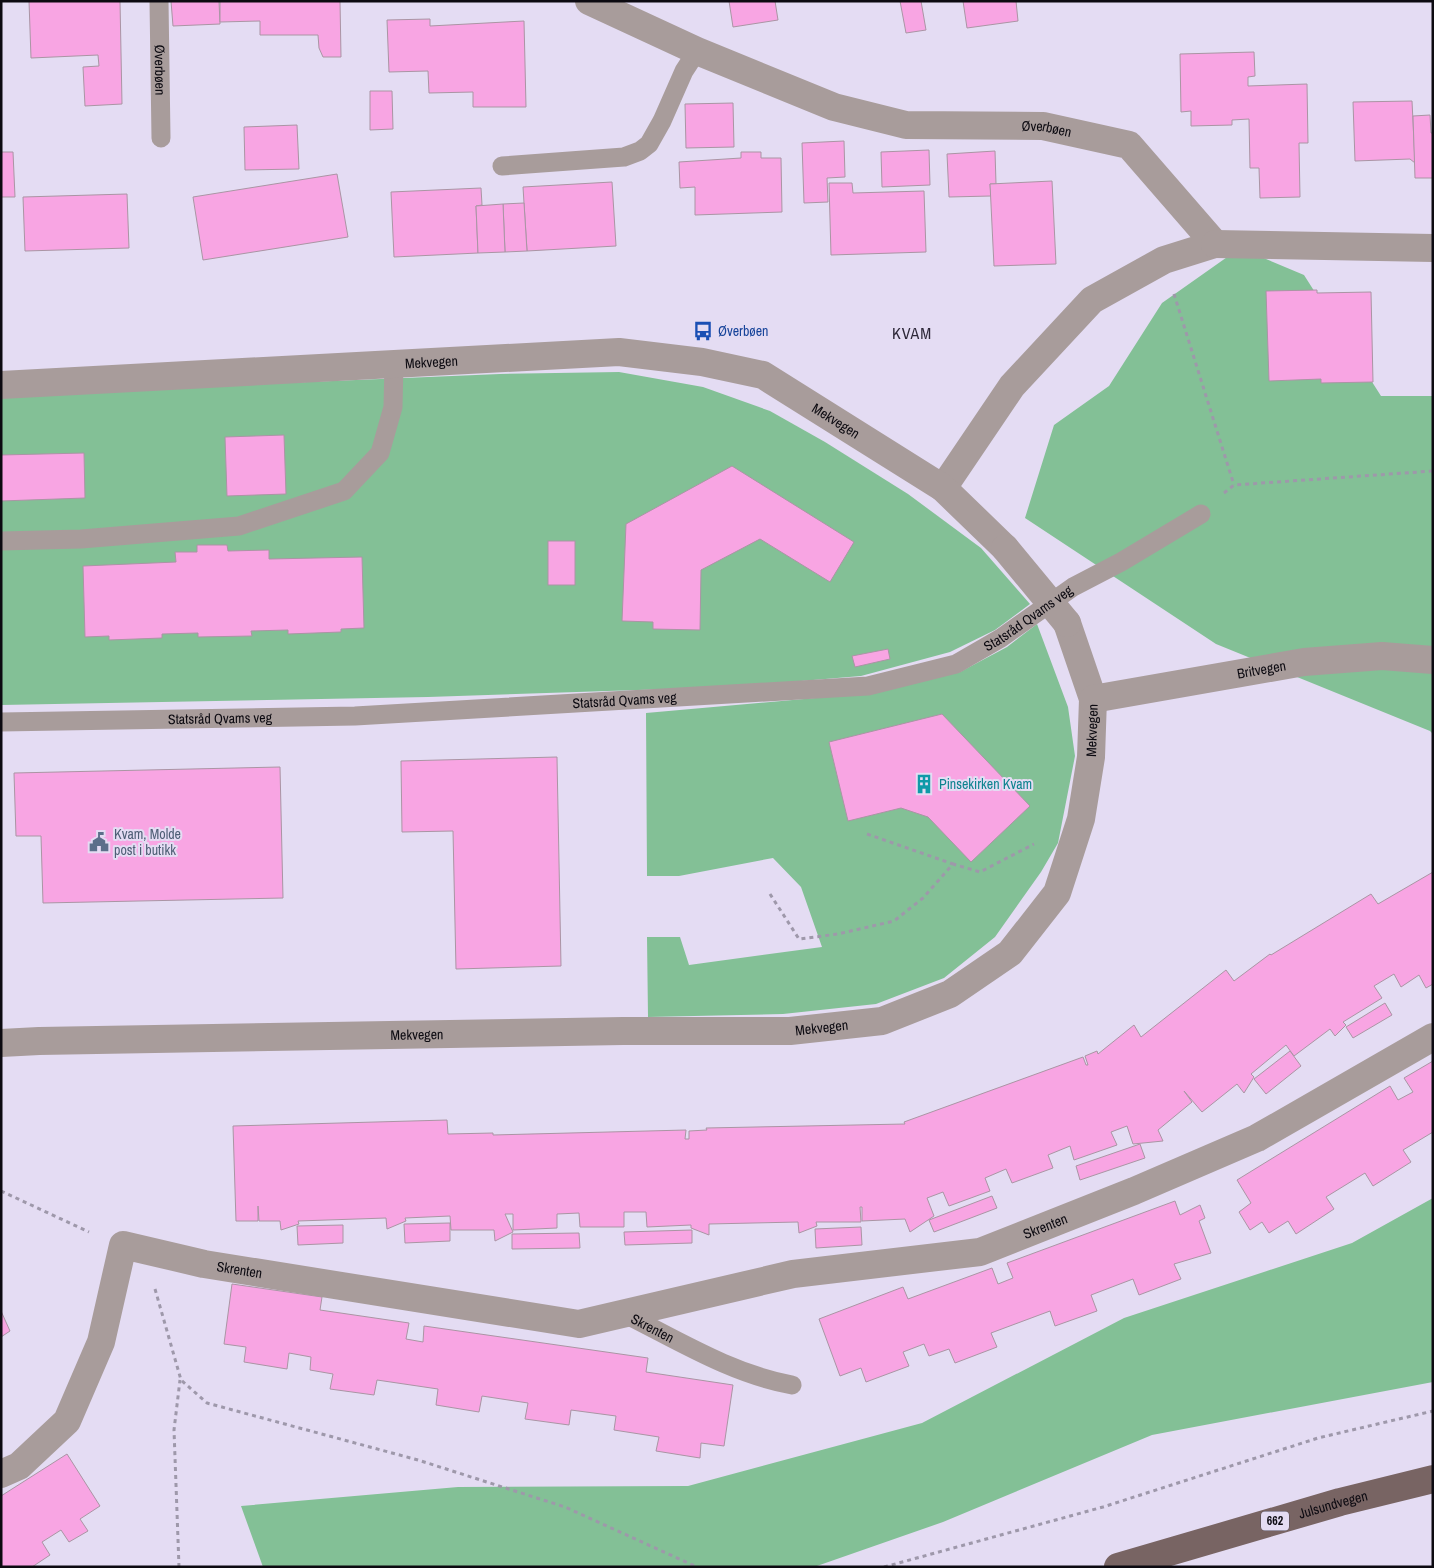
<svg xmlns="http://www.w3.org/2000/svg" width="1434" height="1568" viewBox="0 0 1434 1568" font-family="'Archivo Narrow',sans-serif">
<style>
.green{fill:#83c096}
.building{fill:#f8a5e3;stroke:#aa95a4}
.lines{fill:none;stroke-linecap:round;stroke-linejoin:round}
.path{stroke:#9e98aa;stroke-width:3;stroke-dasharray:4 4;stroke-linecap:butt}
.service{stroke:#a89c9b;stroke-width:19}
.minor{stroke:#a89c9b;stroke-width:28}
.tertiary{stroke:#a89c9b;stroke-width:28}
.primary{stroke:#786463;stroke-width:28}
.minor-bridge{stroke:#a89c9b;stroke-width:28}
.labels{text-anchor:middle;dominant-baseline:central;stroke-width:4;stroke-linejoin:round;paint-order:stroke}
.shield{fill:#e4dcf3;stroke:#4d4955;stroke-width:1}
.shield-label{font-size:12px;font-weight:bold;fill:#0c0a11}
.street-label{font-size:14px;fill:#0c0a11;stroke:#e4dcf3}
.transit-label{font-size:14px;fill:#164399;stroke:#e4dcf3;text-anchor:start}
.culture-label{font-size:14px;fill:#0d838f;stroke:#e4dcf3;text-anchor:start}
.service-label{font-size:14px;fill:#4e5e75;stroke:#e4dcf3;text-anchor:start}
.quarter-label{font-size:16px;letter-spacing:1px;fill:#2d2738;stroke:#e4dcf3}
</style>
<rect width="100%" height="100%" fill="#e4dcf3"/>
<g class="green">
<path d="M 1240,248 L 1304,275 L 1381,396 L 1433,396 L 1433,734 L 1430,731 L 1216,644 L 1025,518 L 1054,425 L 1109,386 L 1162,303 Z"/>
<path d="M 619,372 L 703,387 L 770,411 L 825,442 L 908,494 L 981,548 L 1030,604 L 995,630 L 950,652 L 861,676 L 730,687 L 428,697 L 1,705 L 1,395 L 500,374 Z"/>
<path d="M 1037,624 L 1068,707 L 1075,756 L 1058,843 L 1041,872 L 995,937 L 944,978 L 876,1004 L 783,1014 L 648,1017 L 647,937 L 680,937 L 689,965 L 822,947 L 801,887 L 773,858 L 679,876 L 647,876 L 646,713 L 871,693 L 960,672 L 1007,647 Z"/>
<path d="M 1433,1198 L 1433,1382 L 1152,1435 L 943,1522 L 814,1567 L 263,1567 L 241,1506 L 458,1487 L 688,1486 L 922,1423 L 1124,1318 L 1352,1243 Z"/>
</g>
<g class="building">
<path d="M 29,1 L 120,1 L 122,104 L 85,106 L 83,67 L 99,66 L 98,55 L 31,58 Z"/>
<path d="M 171,1 L 219,1 L 220,24 L 173,26 Z"/>
<path d="M 220,1 L 340,1 L 341,57 L 323,57 L 319,48 L 318,35 L 260,35 L 260,21 L 220,22 Z"/>
<path d="M 729,1 L 775,1 L 778,20 L 733,27 Z"/>
<path d="M 900,1 L 921,1 L 926,30 L 906,33 Z"/>
<path d="M 963,1 L 1016,1 L 1018,21 L 967,28 Z"/>
<path d="M 430,19 L 430,26 L 524,21 L 526,107 L 473,107 L 473,92 L 429,93 L 428,71 L 389,72 L 387,20 Z"/>
<path d="M 1254,52 L 1255,76 L 1248,77 L 1248,86 L 1307,84 L 1308,143 L 1299,143 L 1300,197 L 1260,198 L 1259,168 L 1250,168 L 1249,119 L 1232,120 L 1232,125 L 1191,126 L 1191,111 L 1181,112 L 1180,54 Z"/>
<path d="M 370,91 L 392,91 L 393,129 L 370,130 Z"/>
<path d="M 1412,101 L 1415,163 L 1410,159 L 1355,161 L 1353,102 Z"/>
<path d="M 733,103 L 734,147 L 686,148 L 685,104 Z"/>
<path d="M 1430,115 L 1431,133 L 1433,133 L 1433,178 L 1415,178 L 1413,116 Z"/>
<path d="M 297,125 L 299,169 L 245,170 L 244,127 Z"/>
<path d="M 844,141 L 845,177 L 827,178 L 828,202 L 804,203 L 802,143 Z"/>
<path d="M 929,150 L 930,185 L 882,187 L 881,152 Z"/>
<path d="M 995,151 L 996,184 L 990,184 L 991,196 L 949,197 L 947,154 Z"/>
<path d="M 1,152 L 13,152 L 15,197 L 1,197 Z"/>
<path d="M 741,152 L 761,152 L 761,158 L 781,158 L 782,212 L 695,215 L 695,187 L 680,188 L 679,162 L 741,158 Z"/>
<path d="M 337,174 L 348,237 L 203,260 L 193,197 Z"/>
<path d="M 1052,181 L 1056,264 L 994,266 L 990,184 Z"/>
<path d="M 612,182 L 616,246 L 527,251 L 523,187 Z"/>
<path d="M 829,183 L 852,183 L 853,193 L 924,191 L 926,252 L 831,255 Z"/>
<path d="M 481,188 L 482,205 L 476,206 L 478,253 L 394,257 L 391,192 Z"/>
<path d="M 127,194 L 129,248 L 25,251 L 23,197 Z"/>
<path d="M 524,203 L 527,251 L 505,252 L 503,204 Z"/>
<path d="M 503,204 L 505,252 L 478,253 L 476,206 Z"/>
<path d="M 1317,290 L 1317,293 L 1371,292 L 1373,382 L 1321,383 L 1321,379 L 1269,381 L 1266,291 Z"/>
<path d="M 284,435 L 286,494 L 227,496 L 225,437 Z"/>
<path d="M 84,453 L 85,498 L 1,501 L 1,455 Z"/>
<path d="M 732,466 L 854,542 L 830,582 L 760,539 L 701,570 L 700,630 L 653,629 L 653,622 L 622,621 L 626,524 Z"/>
<rect x="548" y="541" width="27" height="44"/>
<path d="M 197,545 L 227,545 L 228,551 L 269,550 L 269,559 L 362,557 L 364,628 L 341,629 L 341,632 L 288,634 L 288,630 L 251,631 L 252,636 L 198,637 L 198,633 L 162,634 L 162,638 L 109,640 L 109,636 L 85,637 L 83,566 L 176,562 L 175,552 L 197,552 Z"/>
<path d="M 888,649 L 890,659 L 855,667 L 852,656 Z"/>
<path d="M 942,714 L 1030,806 L 971,862 L 928,817 L 901,808 L 848,821 L 829,742 Z"/>
<path d="M 557,757 L 561,966 L 456,969 L 453,831 L 402,832 L 401,761 Z"/>
<path d="M 280,767 L 283,898 L 43,903 L 41,836 L 16,836 L 14,773 Z"/>
<path d="M 1433,872 L 1433,984 L 1426,988 L 1419,975 L 1401,987 L 1394,974 L 1374,986 L 1382,998 L 1343,1022 L 1346,1025 L 1335,1036 L 1330,1029 L 1294,1056 L 1286,1045 L 1251,1074 L 1254,1077 L 1244,1093 L 1237,1084 L 1202,1112 L 1184,1091 L 1192,1102 L 1158,1130 L 1163,1141 L 1133,1144 L 1127,1126 L 1111,1132 L 1117,1145 L 1074,1160 L 1070,1146 L 1048,1155 L 1053,1168 L 1012,1183 L 1006,1169 L 985,1178 L 990,1191 L 949,1206 L 943,1192 L 927,1198 L 934,1216 L 910,1232 L 905,1219 L 862,1221 L 862,1207 L 860,1207 L 861,1222 L 816,1222 L 817,1226 L 799,1233 L 798,1222 L 709,1224 L 709,1235 L 691,1228 L 691,1225 L 647,1227 L 646,1212 L 624,1212 L 624,1227 L 580,1227 L 579,1213 L 557,1214 L 557,1228 L 513,1230 L 513,1214 L 505,1214 L 513,1232 L 495,1241 L 494,1230 L 451,1230 L 450,1216 L 405,1218 L 406,1221 L 387,1229 L 386,1218 L 298,1221 L 299,1224 L 281,1230 L 280,1221 L 259,1221 L 258,1206 L 258,1221 L 236,1221 L 233,1126 L 447,1120 L 448,1134 L 493,1133 L 493,1135 L 686,1130 L 685,1139 L 689,1139 L 689,1131 L 707,1130 L 706,1128 L 905,1124 L 904,1122 L 1083,1057 L 1086,1065 L 1088,1065 L 1085,1056 L 1097,1051 L 1098,1054 L 1134,1025 L 1141,1037 L 1226,970 L 1234,981 L 1270,954 L 1271,955 L 1371,894 L 1378,904 Z"/>
<path d="M 1385,1003 L 1392,1015 L 1353,1038 L 1346,1027 Z"/>
<path d="M 1290,1051 L 1301,1066 L 1266,1094 L 1254,1079 Z"/>
<path d="M 1433,1061 L 1433,1132 L 1403,1150 L 1411,1162 L 1373,1186 L 1365,1173 L 1326,1197 L 1334,1209 L 1296,1234 L 1288,1221 L 1269,1233 L 1262,1222 L 1250,1230 L 1239,1212 L 1251,1203 L 1237,1180 L 1390,1086 L 1398,1100 L 1413,1092 L 1404,1078 Z"/>
<path d="M 1140,1144 L 1145,1158 L 1080,1180 L 1076,1166 Z"/>
<path d="M 992,1196 L 997,1208 L 934,1232 L 929,1220 Z"/>
<path d="M 1175,1201 L 1180,1215 L 1200,1205 L 1205,1218 L 1199,1221 L 1211,1253 L 1174,1264 L 1181,1279 L 1139,1295 L 1133,1279 L 1091,1295 L 1097,1311 L 1055,1326 L 1050,1311 L 991,1333 L 997,1347 L 955,1363 L 949,1349 L 929,1356 L 924,1344 L 903,1352 L 909,1366 L 866,1382 L 861,1368 L 840,1376 L 819,1319 L 903,1287 L 908,1299 L 992,1268 L 998,1284 L 1013,1278 L 1007,1263 Z"/>
<path d="M 450,1223 L 450,1241 L 405,1243 L 404,1224 Z"/>
<path d="M 343,1225 L 343,1243 L 298,1245 L 297,1226 Z"/>
<path d="M 861,1227 L 862,1245 L 816,1248 L 815,1229 Z"/>
<path d="M 692,1230 L 692,1243 L 625,1245 L 624,1232 Z"/>
<path d="M 579,1233 L 580,1248 L 512,1249 L 512,1234 Z"/>
<path d="M 232,1284 L 322,1297 L 320,1310 L 409,1323 L 406,1339 L 423,1342 L 424,1326 L 648,1358 L 646,1372 L 733,1385 L 724,1446 L 701,1443 L 700,1458 L 656,1451 L 659,1437 L 614,1430 L 616,1416 L 571,1410 L 569,1425 L 525,1419 L 528,1403 L 482,1396 L 479,1412 L 436,1405 L 438,1389 L 377,1380 L 374,1395 L 330,1389 L 333,1374 L 310,1370 L 311,1357 L 289,1353 L 287,1369 L 244,1362 L 246,1347 L 224,1344 Z"/>
<path d="M 1,1311 L 10,1331 L 1,1337 Z"/>
<path d="M 67,1454 L 100,1506 L 80,1519 L 88,1531 L 69,1542 L 61,1530 L 42,1542 L 50,1555 L 32,1567 L 1,1567 L 1,1496 Z"/>
</g>
<g class="lines">
<g class="path">
<path d="M 1174,294 L 1234,485"/>
<path d="M 1224,493 L 1234,485 L 1433,471"/>
<path d="M 867,834 L 953,864"/>
<path d="M 770,894 L 799,939 L 838,934 L 894,921 L 923,898 L 953,864 L 980,872 L 1034,844"/>
<path d="M 1,1191 L 89,1232"/>
<path d="M 155,1289 L 181,1380 L 207,1403 L 418,1460 L 565,1507 L 697,1567"/>
<path d="M 179,1567 L 174,1430 L 180,1380"/>
<path d="M 884,1567 L 1103,1507 L 1318,1438 L 1433,1411"/>
</g>
<g class="service">
<path id="s1" d="M 159,1 L 161,138"/>
<path d="M 502,166 L 624,157 L 640,151 L 649,144 L 662,121 L 684,71 L 697,51"/>
<path d="M 1,541 L 81,539 L 239,526 L 344,491 L 380,453 L 393,407 L 394,363"/>
<path id="s2" d="M 1,722 L 355,716 L 868,686 L 956,664 L 1001,638 L 1073,587 L 1121,562 L 1201,514"/>
<path id="s3" d="M 625,1314 C 679,1341 732,1374 792,1385"/>
</g>
<g class="minor">
<path id="s4" d="M 589,1 L 697,51 L 834,107 L 906,125 L 1043,126 L 1129,145 L 1215,244 L 1164,260 L 1092,300 L 1012,386 L 943,488"/>
<path d="M 1215,244 L 1433,248"/>
<path id="s5" d="M 1,385 L 619,352 L 702,362 L 763,375 L 943,488 L 1005,548"/>
<path id="s6" d="M 1,1043 L 39,1041 L 623,1031 L 790,1031 L 882,1021 L 950,994 L 1010,953 L 1057,893 L 1081,819 L 1091,757 L 1093,699 L 1067,623"/>
<path id="s7" d="M 1,1474 L 19,1466 L 67,1421 L 101,1342 L 123,1245 L 204,1264 L 579,1324 L 793,1274 L 980,1252 L 1134,1191 L 1257,1138 L 1433,1037"/>
</g>
<path class="tertiary" id="s8" d="M 1093,699 L 1304,662 L 1382,656 L 1433,660"/>
<path class="primary" id="s9" d="M 1118,1567 L 1340,1502 L 1433,1479"/>
<path class="minor-bridge" d="M 1005,548 L 1067,623"/>
</g>
<defs>
<symbol id="bus-bare" viewBox="-9 -9 18 18"><path d="M-5-6H5V4H4V6H2V4H-2V6H-4V4H-5ZM-3.5-4V0h7V-4ZM-3.5 1.2v1.5H-2V1.2ZM2 1.2v1.5H3.5V1.2Z" fill="#1a4fb4" stroke="#e4dcf3" stroke-width="2.5" paint-order="stroke"/></symbol>
<symbol id="building-bare" viewBox="-9 -9 18 18"><path d="M-4-6H4V6H1V3H-1V6H-4ZM-2.5-4.3h1.7v1.8h-1.7ZM.8-4.3h1.7v1.8H.8ZM-2.5-1h1.7V.8h-1.7ZM.8-1h1.7V.8H.8Z" fill="#0f9aa8" stroke="#e4dcf3" stroke-width="2.5" paint-order="stroke"/></symbol>
<symbol id="civic-bare" viewBox="-9 -9 18 18"><path d="M-.6-6.5H3V-4.5H.6V-3L4-1V1h2V6H-6V1h2V-1L-.6-3ZM-1.2 2.5V6h2.4V2.5Z" fill="#5c6f8a" stroke="#e4dcf3" stroke-width="2.5" paint-order="stroke"/></symbol>
</defs>
<g fill-rule="evenodd">
<use href="#bus-bare" x="689" y="317" width="28" height="28"/>
<use href="#building-bare" x="910" y="770" width="28" height="28"/>
<use href="#civic-bare" x="85" y="828" width="28" height="28"/>
</g>
<g class="labels">
<rect class="shield" x="1261" y="1511.5" width="28" height="19" rx="4"/>
<g class="shield-label">
<text x="1275" y="1521">662</text>
</g>
<g class="street-label">
<text stroke="none"><textPath href="#s1" startOffset="69">Øverbøen</textPath></text>
<text stroke="none"><textPath href="#s4" startOffset="482">Øverbøen</textPath></text>
<text stroke="none"><textPath href="#s5" startOffset="431">Mekvegen</textPath></text>
<text stroke="none"><textPath href="#s5" startOffset="851">Mekvegen</textPath></text>
<text stroke="none"><textPath href="#s2" startOffset="1044">Statsråd Qvams veg</textPath></text>
<text stroke="none"><textPath href="#s8" startOffset="171">Britvegen</textPath></text>
<text stroke="none"><textPath href="#s2" startOffset="624">Statsråd Qvams veg</textPath></text>
<text stroke="none"><textPath href="#s2" startOffset="219">Statsråd Qvams veg</textPath></text>
<text stroke="none"><textPath href="#s6" startOffset="1271">Mekvegen</textPath></text>
<text stroke="none"><textPath href="#s6" startOffset="821">Mekvegen</textPath></text>
<text stroke="none"><textPath href="#s6" startOffset="416">Mekvegen</textPath></text>
<text stroke="none"><textPath href="#s7" startOffset="1212">Skrenten</textPath></text>
<text stroke="none"><textPath href="#s7" startOffset="390">Skrenten</textPath></text>
<text stroke="none"><textPath href="#s3" startOffset="31">Skrenten</textPath></text>
<text stroke="none"><textPath href="#s9" startOffset="224">Julsundvegen</textPath></text>
</g>
<g class="transit-label">
<text x="718" y="331">Øverbøen</text>
</g>
<g class="culture-label">
<text x="939" y="784">Pinsekirken Kvam</text>
</g>
<g class="service-label">
<text x="114" y="834">Kvam, Molde<tspan x="114" dy="16">post i butikk</tspan></text>
</g>
<g class="quarter-label">
<text x="912" y="333">KVAM</text>
</g>
</g>
<rect width="1434" height="1568" fill="none" stroke="#0c0a11" stroke-width="5"/>
</svg>
